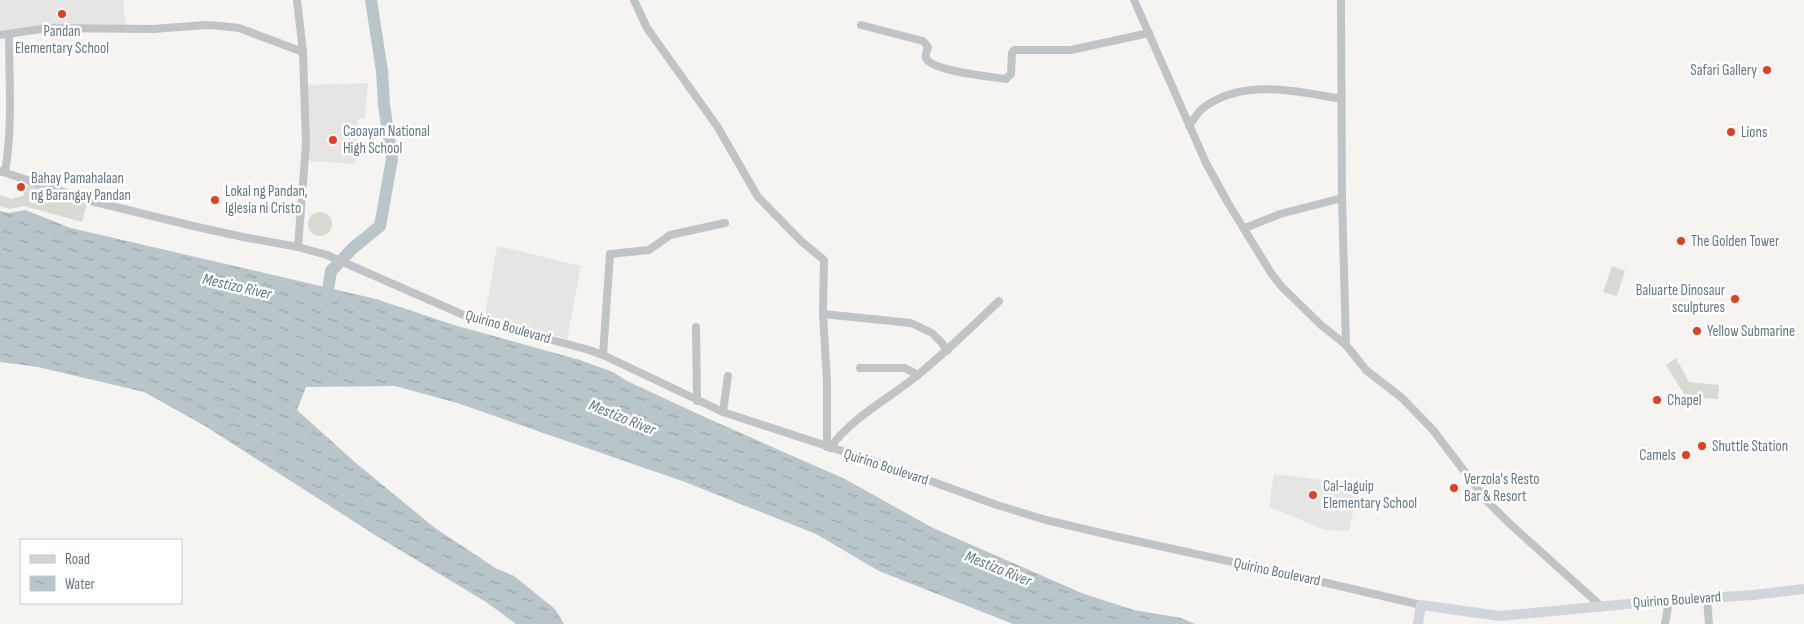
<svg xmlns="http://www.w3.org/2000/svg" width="1804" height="624" viewBox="0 0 1804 624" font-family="'Sofia Sans Condensed',sans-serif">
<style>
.built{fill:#e5e6e4}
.park{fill:#d6dcd1}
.water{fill:url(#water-ripples)}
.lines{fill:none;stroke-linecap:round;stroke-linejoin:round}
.river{stroke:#b8c6c9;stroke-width:12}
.minor{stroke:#bfc5c7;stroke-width:8}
.major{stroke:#d0d6da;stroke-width:10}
.poi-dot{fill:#e93c1c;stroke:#fff;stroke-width:2}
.labels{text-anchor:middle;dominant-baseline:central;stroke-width:5;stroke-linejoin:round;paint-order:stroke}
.poi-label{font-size:15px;fill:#627783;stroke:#fff;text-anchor:start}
.street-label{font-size:15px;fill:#627783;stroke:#fff}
.water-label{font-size:16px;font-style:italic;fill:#5e7a80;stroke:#fff}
</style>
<defs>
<pattern id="water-ripples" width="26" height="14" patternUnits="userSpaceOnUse" patternTransform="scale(1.25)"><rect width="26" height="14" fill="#b8c6c9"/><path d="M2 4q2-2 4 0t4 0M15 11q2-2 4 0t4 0" fill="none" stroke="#99a6a9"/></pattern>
</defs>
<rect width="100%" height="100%" fill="#f5f4f0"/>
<g class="built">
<path d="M 0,0 L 123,0 L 126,27 L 79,28 L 0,36 Z"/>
<path d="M 368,83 L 365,118 L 358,119 L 355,164 L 309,161 L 308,85 Z"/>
<path d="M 497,246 L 581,266 L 567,339 L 485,315 Z"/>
<path d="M 1274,474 L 1358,484 L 1349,531 L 1325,530 L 1269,507 Z"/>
</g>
<g class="park">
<path d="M 27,184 L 87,204 L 82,222 L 24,206 L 10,209 L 0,206 L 0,195 L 11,199 L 23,196 Z"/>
<circle cx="320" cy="224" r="12"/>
<path d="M 1612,266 L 1625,271 L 1617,296 L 1603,292 Z"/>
<path d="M 1676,358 L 1689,382 L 1719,385 L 1718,399 L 1686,397 L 1666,365 Z"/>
</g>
<path class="water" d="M 25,210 L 71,228 L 376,299 L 454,325 L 580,360 L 613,372 L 627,381 L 709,419 L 845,479 L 933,528 L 1084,594 L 1134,610 L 1181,618 L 1195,624 L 1013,624 L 879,571 L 816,534 L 685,482 L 457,403 L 395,386 L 306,387 L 297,410 L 357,464 L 435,528 L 497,569 L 514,576 L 555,609 L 564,624 L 516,624 L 486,602 L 375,535 L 205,426 L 144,392 L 38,367 L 0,362 L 0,211 L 9,213 Z"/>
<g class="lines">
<path class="river" d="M 326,303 L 331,271 L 353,248 L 380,226 L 392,159 L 384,105 L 382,71 L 371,0"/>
<g class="minor">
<path d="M 297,0 L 303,52 L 306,144 L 298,247"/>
<path d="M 634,0 L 647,28 L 717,126 L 758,197 L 801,241 L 824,260 L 823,314 L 827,382 L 827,447"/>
<path d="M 1134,0 L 1206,163 L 1228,203 L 1271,273 L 1282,287 L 1321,325 L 1346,345 L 1366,370 L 1402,398 L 1433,430 L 1487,501 L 1509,523 L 1602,607"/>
<path d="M 1341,0 L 1342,198 L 1346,345"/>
<path d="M 861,25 L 923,41 L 928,47 C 927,50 925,55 926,58 C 931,71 992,77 1006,79 L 1011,74 L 1012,53 L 1014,50 L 1071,50 L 1149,33"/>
<path d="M 0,35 L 48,28 L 153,29 L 206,25 L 221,26 L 239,28 L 303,52"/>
<path d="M 1189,126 C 1193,120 1198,112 1203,108 C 1242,78 1298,91 1341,99"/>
<path d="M 0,171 L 91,201 L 193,226 L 243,237 L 298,247 L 327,255 L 466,316 L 490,324 L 586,349 L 603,355 L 723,412 L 897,469 L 997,505 L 1046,520 L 1118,537 L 1301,577 L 1421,605"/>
<path d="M 5,172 C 13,127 9,80 9,34"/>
<path d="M 1245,228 L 1280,214 L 1342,198"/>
<path d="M 823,314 L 911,323 L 932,333 L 942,343 L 947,351"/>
<path d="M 696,327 L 697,401"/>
<path d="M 603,355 L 610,254 L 649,250 L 670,235 L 725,223"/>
<path d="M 860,368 L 905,368 L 918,375"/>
<path d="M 723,412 L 728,376"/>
<path d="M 830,448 C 853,416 889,399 919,374 C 947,351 973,326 999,301"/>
<path d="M 1707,598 L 1709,624"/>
<path d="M 1665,624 L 1669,601"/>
</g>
<path class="major" d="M 1418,624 L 1421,605 L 1500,616 L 1638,603 L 1753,595 L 1804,589"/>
</g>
<g class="poi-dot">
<circle cx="62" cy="14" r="5"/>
<circle cx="1767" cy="70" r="5"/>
<circle cx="1731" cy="132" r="5"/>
<circle cx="333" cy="140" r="5"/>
<circle cx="21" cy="187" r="5"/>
<circle cx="215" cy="200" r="5"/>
<circle cx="1681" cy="241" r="5"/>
<circle cx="1735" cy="299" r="5"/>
<circle cx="1697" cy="331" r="5"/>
<circle cx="1657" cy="400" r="5"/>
<circle cx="1702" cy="446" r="5"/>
<circle cx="1686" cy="455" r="5"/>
<circle cx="1454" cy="488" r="5"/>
<circle cx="1313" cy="495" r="5"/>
</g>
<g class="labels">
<g class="poi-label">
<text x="62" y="31" text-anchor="middle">Pandan<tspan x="62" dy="17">Elementary School</tspan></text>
<text x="1757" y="70" text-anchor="end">Safari Gallery</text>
<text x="343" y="131">Caoayan National<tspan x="343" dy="17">High School</tspan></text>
<text x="1741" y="132">Lions</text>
<text x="31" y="178">Bahay Pamahalaan<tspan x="31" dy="17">ng Barangay Pandan</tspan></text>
<text x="225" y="191">Lokal ng Pandan,<tspan x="225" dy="17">Iglesia ni Cristo</tspan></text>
<text x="1691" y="241">The Golden Tower</text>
<text x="1725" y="290" text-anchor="end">Baluarte Dinosaur<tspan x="1725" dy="17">sculptures</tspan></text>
<text x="1707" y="331">Yellow Submarine</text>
<text x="1667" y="400">Chapel</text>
<text x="1712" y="446">Shuttle Station</text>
<text x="1676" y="455" text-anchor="end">Camels</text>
<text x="1464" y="479">Verzola's Resto<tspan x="1464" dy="17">Bar &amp; Resort</tspan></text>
<text x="1323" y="486">Cal-laguip<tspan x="1323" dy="17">Elementary School</tspan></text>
</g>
<g class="street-label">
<text transform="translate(508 327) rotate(16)">Quirino Boulevard</text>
<text transform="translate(886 467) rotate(18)">Quirino Boulevard</text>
<text transform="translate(1277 572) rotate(12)">Quirino Boulevard</text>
<text transform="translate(1677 600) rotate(-4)">Quirino Boulevard</text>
</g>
<g class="water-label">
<text transform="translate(237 287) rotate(13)">Mestizo River</text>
<text transform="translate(622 418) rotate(22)">Mestizo River</text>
<text transform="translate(998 569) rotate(22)">Mestizo River</text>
</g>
</g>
<rect x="20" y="539" width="162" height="65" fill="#ffffff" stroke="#c0c9cd"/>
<rect x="30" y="555" width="25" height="8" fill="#d0d6da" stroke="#c0c9cd"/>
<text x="65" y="564" font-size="15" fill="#627783">Road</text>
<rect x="30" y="576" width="25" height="15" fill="url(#water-ripples)" stroke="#c0c9cd"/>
<text x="65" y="589" font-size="15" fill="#627783">Water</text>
</svg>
